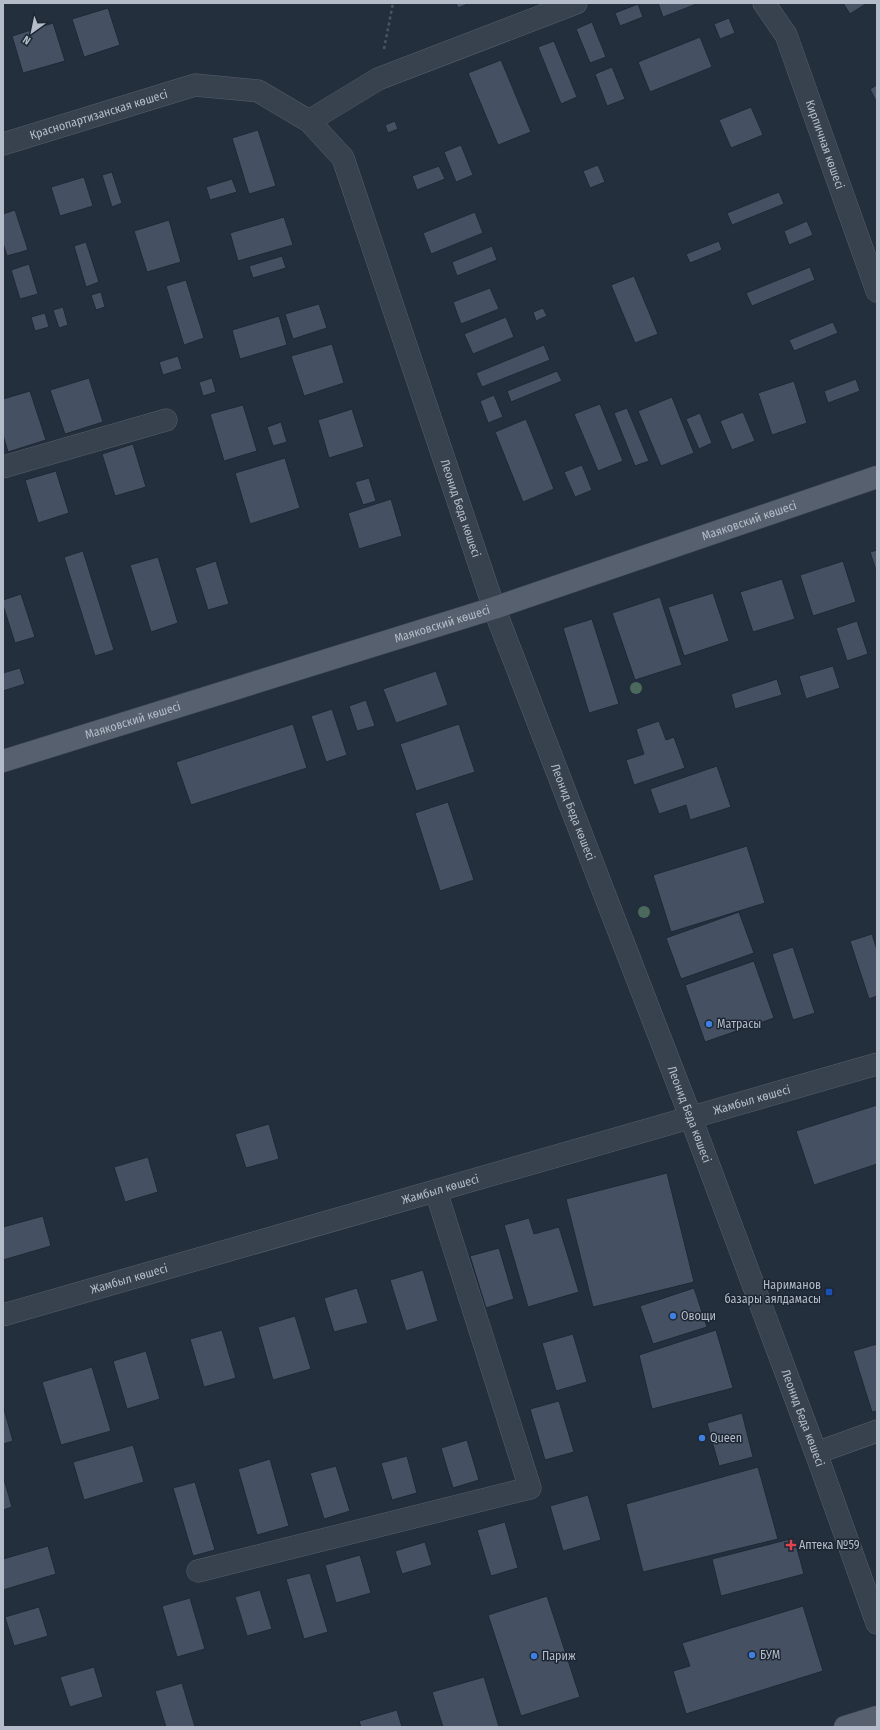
<svg xmlns="http://www.w3.org/2000/svg" width="880" height="1730" viewBox="0 0 880 1730" font-family="'Fira Sans Condensed',sans-serif">
<style>
.building{fill:#455162;stroke:#1f2835}
.lines{fill:none;stroke-linecap:round;stroke-linejoin:round}
.minor-casing{stroke:#565f6c;stroke-width:23}
.major-casing{stroke:#414a57;stroke-width:23}
.path{stroke:#44595c;stroke-width:2.5;stroke-dasharray:3 3;stroke-linecap:butt}
.minor{stroke:#38414e;stroke-width:22}
.major{stroke:#56606e;stroke-width:22}
.tree{fill:#4b6a5d}
.shop-dot{fill:#3f7fe0;stroke:#1d2633;stroke-width:1.5}
.transit-dot{fill:#1a4fb4;stroke:#1d2633;stroke-width:1.5}
.health-dot{fill:#e0444e;stroke:#1d2633;stroke-width:1.5}
.labels{text-anchor:middle;dominant-baseline:central;stroke-width:3;stroke-linejoin:round;paint-order:stroke}
.street-label{font-size:12px;fill:#b4bcc9;stroke:#1d2633}
.poi-label{font-size:12px;fill:#b4bcc9;stroke:#1d2633;text-anchor:start}
</style>
<rect width="100%" height="100%" fill="#242f3e"/>
<g class="building">
<path d="M 456,3 L 470,3 L 458,8 Z"/>
<path d="M 658,3 L 699,3 L 663,17 Z"/>
<path d="M 843,3 L 867,3 L 850,14 Z"/>
<path d="M 638,4 L 643,17 L 620,26 L 615,13 Z"/>
<path d="M 108,8 L 120,45 L 84,57 L 72,19 Z"/>
<path d="M 729,18 L 735,33 L 720,39 L 714,24 Z"/>
<path d="M 592,22 L 606,57 L 590,63 L 576,29 Z"/>
<path d="M 53,23 L 65,61 L 23,73 L 12,36 Z"/>
<path d="M 700,37 L 712,67 L 650,92 L 638,62 Z"/>
<path d="M 554,41 L 577,97 L 561,104 L 538,47 Z"/>
<path d="M 501,60 L 531,132 L 498,145 L 468,73 Z"/>
<path d="M 612,67 L 625,99 L 607,106 L 595,74 Z"/>
<path d="M 877,85 L 877,103 L 870,89 Z"/>
<path d="M 751,107 L 763,135 L 731,148 L 719,120 Z"/>
<path d="M 395,121 L 398,129 L 388,133 L 385,125 Z"/>
<path d="M 258,130 L 276,186 L 249,194 L 232,138 Z"/>
<path d="M 461,145 L 473,175 L 456,182 L 444,152 Z"/>
<path d="M 598,165 L 605,182 L 590,188 L 583,171 Z"/>
<path d="M 439,166 L 445,179 L 417,190 L 412,176 Z"/>
<path d="M 112,172 L 122,203 L 112,207 L 102,175 Z"/>
<path d="M 84,177 L 93,206 L 60,216 L 51,187 Z"/>
<path d="M 232,179 L 237,192 L 210,200 L 206,187 Z"/>
<path d="M 779,192 L 784,204 L 732,225 L 727,213 Z"/>
<path d="M 15,210 L 28,250 L 7,256 L 3,243 L 3,214 Z"/>
<path d="M 475,212 L 483,233 L 431,254 L 423,233 Z"/>
<path d="M 284,217 L 293,245 L 238,261 L 230,233 Z"/>
<path d="M 169,220 L 181,262 L 147,272 L 134,231 Z"/>
<path d="M 807,221 L 813,235 L 789,245 L 784,231 Z"/>
<path d="M 719,241 L 722,250 L 690,263 L 686,254 Z"/>
<path d="M 86,242 L 99,282 L 86,287 L 74,246 Z"/>
<path d="M 492,246 L 497,260 L 457,276 L 452,262 Z"/>
<path d="M 282,256 L 286,268 L 253,278 L 249,266 Z"/>
<path d="M 29,264 L 38,294 L 20,299 L 11,270 Z"/>
<path d="M 810,267 L 815,280 L 752,306 L 746,293 Z"/>
<path d="M 634,276 L 658,334 L 635,343 L 611,285 Z"/>
<path d="M 186,280 L 204,338 L 184,345 L 166,286 Z"/>
<path d="M 490,288 L 499,309 L 461,324 L 453,302 Z"/>
<path d="M 101,292 L 105,307 L 96,310 L 91,295 Z"/>
<path d="M 319,304 L 327,328 L 293,339 L 285,314 Z"/>
<path d="M 63,307 L 68,325 L 59,328 L 53,310 Z"/>
<path d="M 543,308 L 547,316 L 536,321 L 533,312 Z"/>
<path d="M 45,313 L 49,327 L 35,331 L 31,317 Z"/>
<path d="M 279,316 L 287,345 L 240,359 L 232,330 Z"/>
<path d="M 506,317 L 514,337 L 473,354 L 464,334 Z"/>
<path d="M 833,322 L 838,333 L 794,351 L 789,340 Z"/>
<path d="M 332,344 L 344,383 L 304,396 L 291,356 Z"/>
<path d="M 544,345 L 550,360 L 482,387 L 476,373 Z"/>
<path d="M 178,356 L 182,369 L 163,375 L 159,362 Z"/>
<path d="M 557,371 L 562,381 L 511,402 L 507,391 Z"/>
<path d="M 89,378 L 103,422 L 65,434 L 50,390 Z"/>
<path d="M 212,378 L 216,392 L 203,396 L 199,382 Z"/>
<path d="M 856,379 L 860,391 L 828,403 L 824,391 Z"/>
<path d="M 794,381 L 807,423 L 772,435 L 758,393 Z"/>
<path d="M 30,391 L 46,440 L 8,452 L 3,435 L 3,399 Z"/>
<path d="M 494,395 L 503,417 L 488,423 L 480,401 Z"/>
<path d="M 672,397 L 694,453 L 661,466 L 638,411 Z"/>
<path d="M 600,404 L 623,461 L 598,471 L 574,414 Z"/>
<path d="M 243,405 L 257,451 L 224,461 L 210,414 Z"/>
<path d="M 627,408 L 649,461 L 635,466 L 614,413 Z"/>
<path d="M 352,409 L 364,447 L 329,458 L 318,420 Z"/>
<path d="M 743,412 L 755,441 L 732,450 L 720,421 Z"/>
<path d="M 700,413 L 712,443 L 699,449 L 686,419 Z"/>
<path d="M 526,419 L 554,489 L 523,502 L 495,432 Z"/>
<path d="M 281,422 L 287,442 L 273,446 L 267,427 Z"/>
<path d="M 133,444 L 146,487 L 115,496 L 102,454 Z"/>
<path d="M 285,458 L 300,508 L 250,524 L 235,473 Z"/>
<path d="M 582,465 L 592,490 L 575,497 L 564,472 Z"/>
<path d="M 56,471 L 69,513 L 38,523 L 25,480 Z"/>
<path d="M 369,478 L 376,501 L 363,505 L 355,482 Z"/>
<path d="M 391,499 L 402,536 L 359,549 L 348,513 Z"/>
<path d="M 877,550 L 877,573 L 870,552 Z"/>
<path d="M 83,551 L 114,650 L 95,656 L 64,557 Z"/>
<path d="M 158,557 L 178,623 L 151,632 L 130,565 Z"/>
<path d="M 216,561 L 229,604 L 208,610 L 195,568 Z"/>
<path d="M 843,561 L 856,602 L 813,616 L 800,575 Z"/>
<path d="M 782,579 L 795,619 L 753,632 L 740,592 Z"/>
<path d="M 713,593 L 729,641 L 684,656 L 668,607 Z"/>
<path d="M 21,594 L 35,637 L 15,643 L 3,605 L 3,600 Z"/>
<path d="M 660,597 L 682,665 L 635,680 L 612,613 Z"/>
<path d="M 592,619 L 619,704 L 589,713 L 563,628 Z"/>
<path d="M 857,621 L 868,654 L 847,661 L 836,628 Z"/>
<path d="M 833,666 L 840,688 L 806,699 L 799,676 Z"/>
<path d="M 20,668 L 25,684 L 3,691 L 3,673 Z"/>
<path d="M 436,671 L 448,705 L 396,723 L 383,689 Z"/>
<path d="M 777,679 L 782,695 L 735,709 L 731,694 Z"/>
<path d="M 366,700 L 375,726 L 357,731 L 349,706 Z"/>
<path d="M 332,709 L 347,755 L 326,762 L 311,716 Z"/>
<path d="M 659,721 L 666,740 L 674,737 L 685,768 L 634,785 L 626,760 L 644,754 L 636,729 Z"/>
<path d="M 293,724 L 307,768 L 191,805 L 176,762 Z"/>
<path d="M 459,724 L 475,772 L 416,791 L 400,744 Z"/>
<path d="M 717,766 L 731,807 L 690,820 L 686,805 L 659,814 L 650,789 Z"/>
<path d="M 448,802 L 474,880 L 440,891 L 415,813 Z"/>
<path d="M 747,846 L 765,903 L 671,932 L 653,875 Z"/>
<path d="M 739,912 L 754,953 L 681,979 L 666,938 Z"/>
<path d="M 872,934 L 877,950 L 877,996 L 869,999 L 850,941 Z"/>
<path d="M 793,947 L 815,1013 L 793,1020 L 772,954 Z"/>
<path d="M 754,961 L 774,1018 L 705,1042 L 685,985 Z"/>
<path d="M 877,1105 L 877,1164 L 814,1185 L 796,1131 Z"/>
<path d="M 269,1124 L 279,1159 L 246,1168 L 235,1134 Z"/>
<path d="M 148,1157 L 158,1192 L 125,1202 L 114,1167 Z"/>
<path d="M 667,1173 L 694,1282 L 593,1307 L 566,1199 Z"/>
<path d="M 43,1216 L 51,1246 L 3,1260 L 3,1227 Z"/>
<path d="M 529,1218 L 534,1234 L 559,1227 L 579,1292 L 528,1307 L 504,1225 Z"/>
<path d="M 499,1248 L 514,1299 L 486,1308 L 470,1256 Z"/>
<path d="M 423,1270 L 438,1321 L 406,1331 L 390,1280 Z"/>
<path d="M 357,1288 L 368,1323 L 334,1332 L 324,1298 Z"/>
<path d="M 694,1288 L 707,1327 L 653,1344 L 640,1306 Z"/>
<path d="M 295,1316 L 311,1369 L 273,1380 L 258,1327 Z"/>
<path d="M 222,1330 L 236,1378 L 204,1387 L 190,1339 Z"/>
<path d="M 716,1330 L 733,1388 L 652,1409 L 639,1355 Z"/>
<path d="M 573,1334 L 587,1382 L 556,1391 L 542,1343 Z"/>
<path d="M 877,1344 L 877,1411 L 872,1412 L 853,1351 Z"/>
<path d="M 146,1351 L 160,1399 L 127,1409 L 113,1361 Z"/>
<path d="M 92,1367 L 111,1431 L 61,1445 L 42,1382 Z"/>
<path d="M 559,1401 L 574,1452 L 545,1460 L 530,1409 Z"/>
<path d="M 3,1406 L 13,1441 L 3,1444 Z"/>
<path d="M 742,1413 L 753,1457 L 719,1466 L 707,1423 Z"/>
<path d="M 467,1440 L 479,1480 L 453,1488 L 441,1448 Z"/>
<path d="M 133,1445 L 144,1482 L 84,1500 L 73,1462 Z"/>
<path d="M 407,1456 L 417,1493 L 392,1500 L 381,1463 Z"/>
<path d="M 270,1459 L 289,1526 L 257,1535 L 238,1469 Z"/>
<path d="M 336,1466 L 350,1511 L 324,1519 L 310,1473 Z"/>
<path d="M 758,1467 L 778,1539 L 643,1572 L 626,1504 Z"/>
<path d="M 3,1476 L 12,1507 L 3,1510 Z"/>
<path d="M 195,1482 L 215,1550 L 193,1556 L 173,1488 Z"/>
<path d="M 588,1495 L 601,1540 L 563,1551 L 550,1506 Z"/>
<path d="M 505,1522 L 518,1568 L 491,1576 L 477,1530 Z"/>
<path d="M 794,1538 L 804,1574 L 721,1596 L 712,1559 Z"/>
<path d="M 425,1542 L 432,1565 L 402,1574 L 395,1551 Z"/>
<path d="M 48,1546 L 56,1574 L 3,1590 L 3,1559 Z"/>
<path d="M 360,1555 L 371,1593 L 336,1603 L 325,1565 Z"/>
<path d="M 310,1573 L 328,1632 L 304,1639 L 286,1579 Z"/>
<path d="M 260,1590 L 272,1629 L 247,1636 L 235,1597 Z"/>
<path d="M 547,1596 L 580,1697 L 521,1716 L 488,1615 Z"/>
<path d="M 190,1598 L 205,1649 L 177,1657 L 162,1606 Z"/>
<path d="M 803,1606 L 823,1671 L 686,1714 L 673,1671 L 690,1666 L 682,1643 Z"/>
<path d="M 39,1607 L 48,1636 L 14,1646 L 5,1617 Z"/>
<path d="M 94,1667 L 103,1697 L 70,1707 L 60,1677 Z"/>
<path d="M 484,1677 L 499,1727 L 443,1727 L 432,1692 Z"/>
<path d="M 182,1683 L 195,1727 L 166,1727 L 155,1691 Z"/>
<path d="M 397,1710 L 402,1727 L 361,1727 L 359,1721 Z"/>
</g>
<g class="lines">
<defs>
<g id="minor">
<path id="s1" d="M 764,3 L 786,35 L 877,291"/>
<path d="M 309,121 L 378,79 L 576,3"/>
<path id="s2" d="M 3,144 L 195,85 L 258,91 L 309,121 L 343,158 L 494,608 L 691,1118 L 816,1453 L 877,1623"/>
<path d="M 3,467 L 166,420"/>
<path id="s3" d="M 3,1315 L 877,1064"/>
<path d="M 816,1453 L 877,1431"/>
<path d="M 198,1571 L 530,1488 L 436,1191"/>
</g>
<g id="major">
<path id="s4" d="M 3,761 L 494,608 L 877,477"/>
<path d="M 845,1727 L 877,1717"/>
</g>
</defs>
<use href="#minor" class="minor-casing"/>
<use href="#major" class="major-casing"/>
<path class="path" d="M 384,49 L 393,3"/>
<use href="#minor" class="minor"/>
<use href="#major" class="major"/>
</g>
<g class="tree">
<circle cx="636" cy="688" r="6"/>
<circle cx="644" cy="912" r="6"/>
</g>
<g class="shop-dot">
<circle cx="709" cy="1024" r="4"/>
<circle cx="673" cy="1316" r="4"/>
<circle cx="702" cy="1438" r="4"/>
<circle cx="752" cy="1655" r="4"/>
<circle cx="534" cy="1656" r="4"/>
</g>
<rect class="transit-dot" x="825" y="1288" width="8" height="8" rx="2"/>
<path class="health-dot" d="M789 1539h4v4h4v4h-4v4h-4v-4h-4v-4h4z"/>
<g class="labels">
<g class="street-label">
<text stroke="none"><textPath href="#s2" startOffset="100">Краснопартизанская көшесі</textPath></text>
<text stroke="none"><textPath href="#s1" startOffset="155">Кирпичная көшесі</textPath></text>
<text stroke="none"><textPath href="#s2" startOffset="743">Леонид Беда көшесі</textPath></text>
<text stroke="none"><textPath href="#s4" startOffset="784">Маяковский көшесі</textPath></text>
<text stroke="none"><textPath href="#s4" startOffset="460">Маяковский көшесі</textPath></text>
<text stroke="none"><textPath href="#s4" startOffset="136">Маяковский көшесі</textPath></text>
<text stroke="none"><textPath href="#s2" startOffset="1067">Леонид Беда көшесі</textPath></text>
<text stroke="none"><textPath href="#s3" startOffset="779">Жамбыл көшесі</textPath></text>
<text stroke="none"><textPath href="#s2" startOffset="1391">Леонид Беда көшесі</textPath></text>
<text stroke="none"><textPath href="#s3" startOffset="455">Жамбыл көшесі</textPath></text>
<text stroke="none"><textPath href="#s3" startOffset="131">Жамбыл көшесі</textPath></text>
<text stroke="none"><textPath href="#s2" startOffset="1715">Леонид Беда көшесі</textPath></text>
</g>
<g class="poi-label">
<text x="717" y="1024">Матрасы</text>
<text x="821" y="1285" text-anchor="end">Нариманов<tspan x="821" dy="14">базары аялдамасы</tspan></text>
<text x="681" y="1316">Овощи</text>
<text x="710" y="1438">Queen</text>
<text x="799" y="1545">Аптека №59</text>
<text x="760" y="1655">БУМ</text>
<text x="542" y="1656">Париж</text>
</g>
</g>
<rect width="880" height="1730" fill="none" stroke="#b4bcc9" stroke-width="8"/>
<g transform="translate(32 32) rotate(213)" stroke="#1d2633" stroke-width="3" paint-order="stroke">
<path d="M0-3L7 15L0 10L-7 15Z" fill="#b4bcc9"/>
<text y="-6" font-size="11" font-weight="bold" text-anchor="middle" fill="#b4bcc9">N</text>
</g>
</svg>
